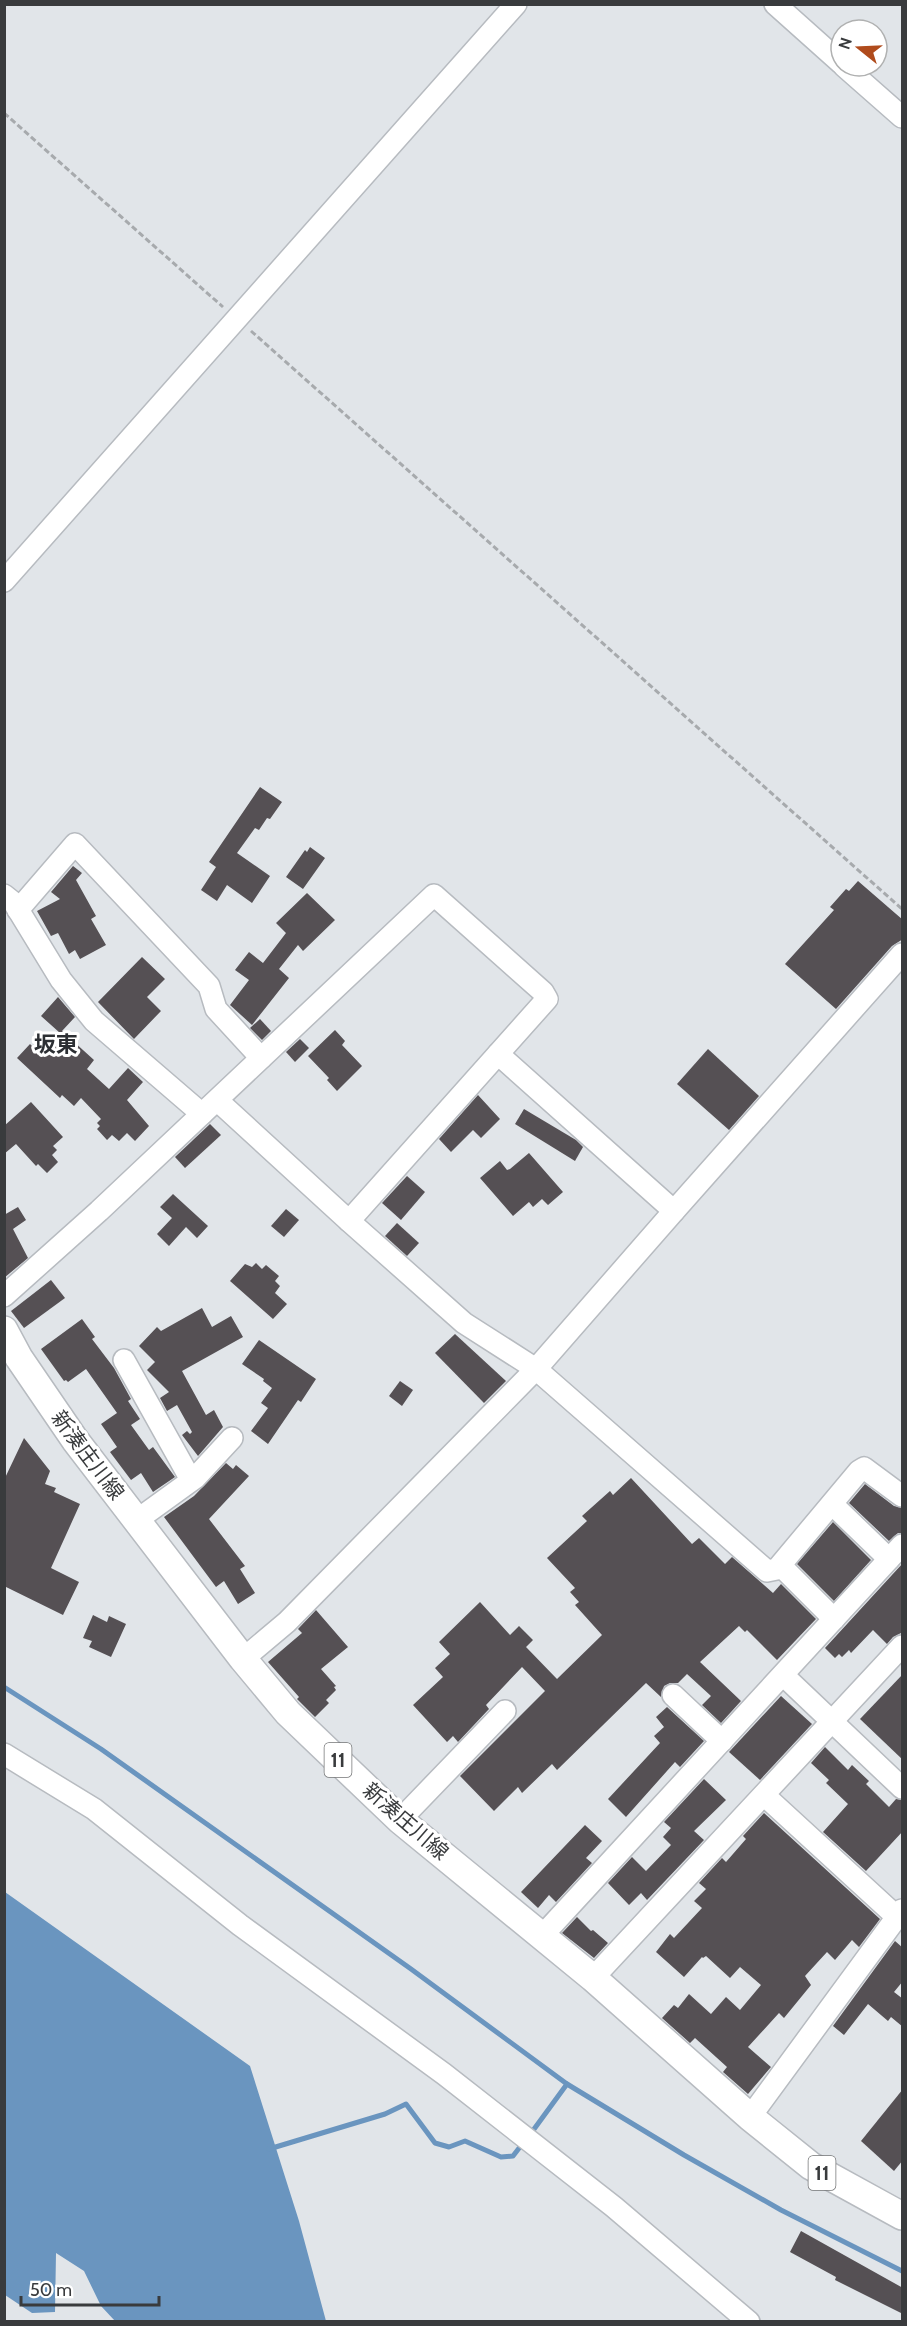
<svg xmlns="http://www.w3.org/2000/svg" width="907" height="2326" viewBox="0 0 907 2326" font-family="Cabin,'Noto Sans JP',sans-serif">
<style>
.water{fill:#6a95bf}
.lines{fill:none;stroke-linecap:round;stroke-linejoin:round}
.stream{stroke:#6a95bf;stroke-width:5}
.building{fill:#555054}
.minor-casing{stroke:#b7bbc0;stroke-width:24}
.major-casing{stroke:#b7bbc0;stroke-width:30}
.path{stroke:#a7aaad;stroke-width:3;stroke-dasharray:6 3;stroke-linecap:butt}
.minor{stroke:#fff;stroke-width:21}
.major{stroke:#fff;stroke-width:27}
.labels{text-anchor:middle;dominant-baseline:central;stroke-width:6;stroke-linejoin:round;paint-order:stroke}
.shield{fill:#fff;stroke:#747677;stroke-width:1.5}
.shield-label{font-size:20px;font-weight:bold;fill:#393b3d}
.street-label{font-size:21px;fill:#393b3d;stroke:#fff}
.neighbourhood-label{font-size:22px;font-weight:bold;fill:#2c2f33;stroke:#fff}
</style>
<rect width="100%" height="100%" fill="#e1e5e9"/>
<path class="water" d="M 5,1892 L 250,2066 L 299,2221 L 326,2321 L 115,2321 L 101,2306 L 84,2271 L 56,2253 L 55,2312 L 32,2313 L 5,2295 Z"/>
<g class="lines">
<g class="stream">
<path d="M 4,1687 L 101,1749 L 411,1969 L 567,2084 L 684,2155 L 781,2210 L 902,2271"/>
<path d="M 529,2136 L 567,2084"/>
<path d="M 269,2149 L 385,2114 L 406,2104 L 435,2143 L 449,2147 L 465,2141 L 501,2157 L 513,2156 L 523,2143"/>
</g>
</g>
<g class="building">
<path d="M 260,787 L 282,802 L 270,819 L 267,818 L 259,830 L 255,828 L 237,853 L 270,876 L 252,903 L 227,885 L 217,901 L 201,890 L 216,867 L 209,862 Z"/>
<path d="M 310,847 L 325,858 L 303,889 L 286,877 L 305,850 L 307,852 Z"/>
<path d="M 73,866 L 82,873 L 76,880 L 96,916 L 91,919 L 106,945 L 80,959 L 75,950 L 69,954 L 58,933 L 51,936 L 37,911 L 60,899 L 51,892 Z"/>
<path d="M 858,881 L 903,920 L 903,939 L 892,946 L 836,1009 L 785,964 L 834,910 L 830,907 L 846,889 L 849,891 Z"/>
<path d="M 307,893 L 335,920 L 303,951 L 298,945 L 279,969 L 289,978 L 252,1025 L 230,1005 L 249,980 L 235,970 L 249,952 L 263,963 L 286,933 L 276,923 Z"/>
<path d="M 142,957 L 165,979 L 147,997 L 161,1011 L 134,1039 L 98,1002 Z"/>
<path d="M 58,997 L 75,1017 L 62,1031 L 94,1060 L 87,1069 L 109,1089 L 128,1068 L 143,1082 L 127,1100 L 149,1126 L 135,1141 L 127,1133 L 119,1141 L 112,1135 L 107,1140 L 97,1129 L 100,1126 L 97,1123 L 101,1119 L 81,1098 L 74,1106 L 62,1095 L 60,1098 L 17,1058 L 30,1044 L 39,1053 L 60,1033 L 41,1016 Z"/>
<path d="M 260,1019 L 271,1031 L 262,1040 L 250,1028 Z"/>
<path d="M 335,1030 L 345,1041 L 342,1045 L 362,1066 L 337,1091 L 327,1080 L 329,1078 L 308,1056 Z"/>
<path d="M 300,1039 L 309,1048 L 295,1062 L 286,1052 Z"/>
<path d="M 708,1049 L 759,1096 L 729,1130 L 677,1084 Z"/>
<path d="M 478,1095 L 500,1119 L 481,1138 L 473,1130 L 451,1152 L 439,1139 Z"/>
<path d="M 31,1102 L 63,1137 L 53,1146 L 57,1150 L 52,1155 L 58,1162 L 47,1173 L 38,1164 L 36,1166 L 16,1144 L 4,1154 L 4,1126 Z"/>
<path d="M 524,1109 L 576,1140 L 583,1147 L 575,1161 L 515,1124 Z"/>
<path d="M 210,1124 L 221,1135 L 185,1168 L 175,1157 Z"/>
<path d="M 529,1153 L 563,1192 L 548,1205 L 542,1199 L 533,1207 L 529,1202 L 513,1216 L 480,1178 L 500,1161 L 507,1170 L 510,1169 Z"/>
<path d="M 407,1176 L 425,1192 L 401,1220 L 382,1203 Z"/>
<path d="M 173,1194 L 208,1226 L 197,1238 L 186,1227 L 169,1246 L 157,1234 L 172,1218 L 160,1207 Z"/>
<path d="M 18,1207 L 26,1220 L 13,1229 L 28,1258 L 4,1278 L 4,1215 Z"/>
<path d="M 286,1209 L 299,1220 L 284,1237 L 271,1226 Z"/>
<path d="M 397,1223 L 419,1243 L 407,1256 L 385,1236 Z"/>
<path d="M 256,1263 L 262,1269 L 266,1265 L 279,1276 L 275,1281 L 280,1286 L 275,1293 L 287,1304 L 273,1319 L 230,1281 L 245,1264 L 252,1267 Z"/>
<path d="M 51,1280 L 65,1298 L 24,1328 L 11,1311 Z"/>
<path d="M 202,1308 L 212,1327 L 231,1316 L 243,1337 L 182,1371 L 206,1415 L 214,1410 L 223,1427 L 198,1456 L 182,1435 L 187,1431 L 190,1434 L 192,1432 L 177,1405 L 167,1411 L 160,1398 L 169,1392 L 147,1370 L 155,1362 L 139,1346 L 157,1327 L 161,1331 Z"/>
<path d="M 82,1319 L 95,1337 L 92,1339 L 114,1368 L 131,1399 L 128,1401 L 140,1419 L 131,1425 L 149,1450 L 153,1447 L 175,1477 L 153,1492 L 141,1473 L 131,1480 L 110,1452 L 117,1447 L 101,1424 L 117,1413 L 86,1369 L 68,1382 L 66,1380 L 64,1381 L 41,1349 Z"/>
<path d="M 455,1334 L 506,1381 L 484,1403 L 435,1353 Z"/>
<path d="M 259,1340 L 316,1379 L 301,1402 L 298,1400 L 268,1444 L 251,1431 L 268,1408 L 261,1403 L 272,1388 L 263,1381 L 264,1379 L 242,1364 Z"/>
<path d="M 400,1381 L 413,1390 L 402,1406 L 389,1396 Z"/>
<path d="M 24,1438 L 50,1471 L 45,1484 L 56,1488 L 54,1492 L 80,1504 L 51,1568 L 79,1582 L 63,1615 L 4,1586 L 4,1480 Z"/>
<path d="M 226,1463 L 233,1469 L 236,1465 L 249,1476 L 209,1519 L 245,1566 L 240,1569 L 255,1593 L 238,1604 L 224,1581 L 216,1587 L 164,1517 L 194,1496 Z"/>
<path d="M 631,1478 L 692,1544 L 699,1538 L 725,1564 L 732,1557 L 773,1593 L 781,1584 L 816,1619 L 777,1660 L 747,1630 L 745,1632 L 739,1626 L 700,1662 L 741,1701 L 721,1723 L 702,1705 L 711,1696 L 687,1674 L 678,1683 L 670,1683 L 664,1686 L 661,1697 L 646,1683 L 557,1770 L 552,1764 L 522,1793 L 518,1787 L 494,1811 L 460,1776 L 545,1691 L 522,1667 L 486,1705 L 489,1709 L 458,1742 L 453,1736 L 447,1742 L 413,1705 L 443,1677 L 435,1668 L 450,1654 L 439,1642 L 480,1602 L 510,1635 L 519,1626 L 533,1640 L 526,1647 L 557,1679 L 602,1635 L 575,1605 L 579,1602 L 570,1592 L 575,1588 L 547,1558 L 587,1521 L 582,1516 L 610,1491 L 613,1495 Z"/>
<path d="M 865,1484 L 894,1506 L 903,1508 L 903,1533 L 898,1533 L 889,1541 L 849,1503 Z"/>
<path d="M 833,1522 L 871,1560 L 834,1601 L 797,1564 Z"/>
<path d="M 903,1563 L 903,1632 L 893,1637 L 887,1644 L 873,1630 L 851,1653 L 849,1650 L 842,1657 L 839,1654 L 835,1658 L 825,1648 Z"/>
<path d="M 316,1610 L 348,1647 L 321,1669 L 336,1686 L 334,1687 L 336,1690 L 326,1700 L 329,1703 L 315,1717 L 297,1699 L 299,1697 L 268,1662 L 302,1633 L 298,1629 Z"/>
<path d="M 93,1615 L 107,1622 L 109,1616 L 126,1624 L 111,1657 L 89,1647 L 92,1641 L 83,1638 Z"/>
<path d="M 903,1674 L 903,1760 L 860,1719 Z"/>
<path d="M 781,1696 L 812,1724 L 760,1780 L 729,1752 Z"/>
<path d="M 667,1707 L 704,1741 L 680,1767 L 675,1762 L 626,1817 L 608,1799 L 660,1743 L 654,1736 L 664,1727 L 656,1717 Z"/>
<path d="M 825,1747 L 848,1770 L 852,1765 L 869,1781 L 866,1784 L 889,1807 L 896,1799 L 903,1800 L 903,1831 L 866,1871 L 823,1832 L 848,1804 L 826,1783 L 829,1780 L 811,1763 Z"/>
<path d="M 704,1779 L 726,1800 L 694,1831 L 704,1840 L 647,1900 L 641,1893 L 629,1905 L 608,1883 L 632,1857 L 646,1871 L 671,1845 L 663,1837 L 671,1828 L 664,1822 Z"/>
<path d="M 764,1813 L 880,1919 L 859,1947 L 852,1940 L 835,1960 L 827,1952 L 805,1976 L 811,1985 L 784,2018 L 779,2013 L 748,2047 L 771,2067 L 748,2094 L 723,2072 L 727,2067 L 695,2038 L 690,2043 L 662,2018 L 674,2005 L 678,2008 L 689,1994 L 711,2014 L 726,1997 L 740,2010 L 761,1985 L 740,1967 L 730,1978 L 706,1956 L 703,1958 L 702,1957 L 684,1977 L 656,1952 L 670,1934 L 674,1938 L 702,1908 L 694,1901 L 706,1889 L 699,1883 L 722,1858 L 726,1862 L 746,1839 L 743,1836 Z"/>
<path d="M 585,1825 L 602,1841 L 586,1858 L 592,1863 L 556,1902 L 549,1895 L 538,1908 L 521,1892 Z"/>
<path d="M 577,1917 L 591,1931 L 593,1930 L 608,1943 L 594,1958 L 562,1933 Z"/>
<path d="M 895,1941 L 903,1948 L 903,1981 L 894,1992 L 903,1999 L 903,2027 L 891,2017 L 888,2021 L 868,2004 L 844,2035 L 833,2026 Z"/>
<path d="M 903,2089 L 903,2160 L 894,2171 L 861,2141 Z"/>
<path d="M 801,2231 L 903,2288 L 903,2314 L 835,2280 L 836,2277 L 790,2252 Z"/>
</g>
<g class="lines">
<defs>
<g id="minor">
<path d="M 775,4 L 841,63"/>
<path d="M 844,66 L 902,117"/>
<path d="M 4,581 L 516,4"/>
<path d="M 4,895 L 14,903 L 61,980 L 94,1021 L 202,1114"/>
<path d="M 18,910 L 75,844 L 209,986 L 216,1009 L 261,1058"/>
<path d="M 498,1054 L 674,1211"/>
<path d="M 218,1101 L 349,1221 L 464,1323 L 536,1369 L 767,1571 L 777,1569 L 859,1471 L 864,1468 L 902,1496"/>
<path d="M 4,1296 L 99,1211 L 434,895 L 543,992 L 547,999 L 349,1221"/>
<path d="M 124,1360 L 191,1480"/>
<path d="M 832,1504 L 889,1559"/>
<path d="M 137,1520 L 195,1478 L 232,1438"/>
<path d="M 781,1566 L 834,1619"/>
<path d="M 243,1659 L 287,1622 L 536,1369 L 674,1211 L 902,954"/>
<path d="M 783,1675 L 902,1788"/>
<path d="M 673,1695 L 722,1741"/>
<path d="M 4,1754 L 94,1809 L 240,1925 L 444,2074 L 614,2207 L 749,2322"/>
<path d="M 764,1795 L 897,1917"/>
<path d="M 400,1820 L 505,1711"/>
<path d="M 542,1936 L 902,1545"/>
<path d="M 593,1978 L 902,1646"/>
<path d="M 750,2117 L 902,1910"/>
</g>
<path id="major" d="M 4,1330 L 19,1358 L 75,1440 L 243,1659 L 288,1713 L 400,1820 L 593,1978 L 750,2117 L 811,2166 L 902,2216"/>
</defs>
<use href="#minor" class="minor-casing"/>
<use href="#major" class="major-casing"/>
<g class="path">
<path d="M 4,113 L 223,307"/>
<path d="M 251,331 L 902,909"/>
</g>
<use href="#minor" class="minor"/>
<use href="#major" class="major"/>
</g>
<g class="labels">
<g class="shield">
<rect x="324.5" y="1743" width="27" height="34" rx="4.5"/>
<rect x="808.5" y="2156" width="27" height="34" rx="4.5"/>
</g>
<g class="shield-label">
<text x="338" y="1760">11</text>
<text x="822" y="2173">11</text>
</g>
<g class="street-label">
<text transform="translate(88 1455) rotate(53)">新湊庄川線</text>
<text transform="translate(406 1821) rotate(41)">新湊庄川線</text>
</g>
<g class="neighbourhood-label">
<text x="56" y="1044">坂東</text>
</g>
</g>
<rect width="907" height="2326" fill="none" stroke="#393b3d" stroke-width="12"/>
<g transform="translate(859 48) rotate(288)"><circle r="28" fill="#ffffff" stroke="#b0b1b1" stroke-width="1.5"/>
<path d="M0-4.5L10 22L0 15L-10 22Z" fill="#b04b1c"/>
<text y="-9" font-size="16" font-weight="bold" text-anchor="middle" fill="#393b3d">N</text>
</g>
<path d="M21 2296v9h138v-9" fill="none" stroke="#393b3d" stroke-width="3"/>
<text x="30" y="2296" font-size="18" fill="#393b3d" stroke="#ffffff" stroke-width="4.5" paint-order="stroke">50 m</text>
</svg>
